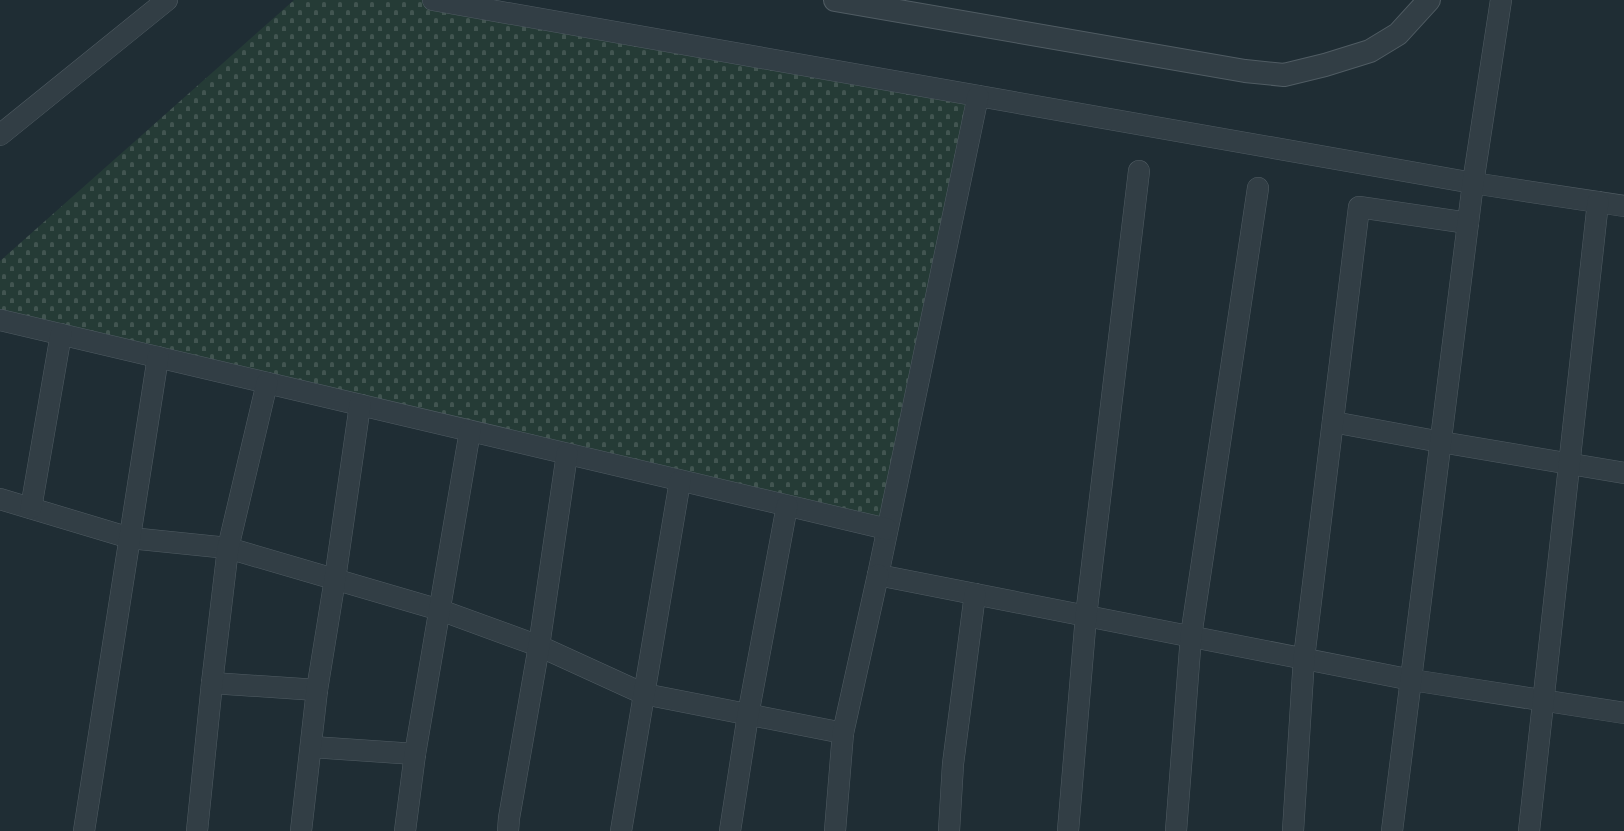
<svg xmlns="http://www.w3.org/2000/svg" width="1624" height="831" viewBox="0 0 1624 831" font-family="Manrope,sans-serif">
<style>
.cemetery{fill:url(#cemetery-stones)}
.lines{fill:none;stroke-linecap:round;stroke-linejoin:round}
.minor-casing{stroke:#505c63;stroke-width:22}
.tertiary-casing{stroke:#505c63;stroke-width:24}
.minor{stroke:#323e45;stroke-width:21}
.tertiary{stroke:#323e45;stroke-width:22}
</style>
<defs>
<pattern id="cemetery-stones" width="16" height="16" patternUnits="userSpaceOnUse"><rect width="16" height="16" fill="#253b36"/><path d="M2 7V4a2 2 0 0 1 4 0v3zM10 15v-3a2 2 0 0 1 4 0v3z" fill="#425551"/></pattern>
</defs>
<rect width="100%" height="100%" fill="#1f2d34"/>
<path class="cemetery" d="M 294,0 L 426,0 L 978,96 L 887,529 L 0,318 L 0,261 Z"/>
<g class="lines">
<defs>
<g id="minor">
<path d="M 433,0 L 1473,183 L 1624,206"/>
<path d="M 978,96 L 878,575 L 1412,680 L 1624,713"/>
<path d="M 0,135 L 167,0"/>
<path d="M 0,320 L 887,529"/>
<path d="M 1333,422 L 1441,442 L 1624,473"/>
<path d="M 0,499 L 130,538 L 228,548 L 440,610 L 539,646 L 644,694 L 843,733"/>
<path d="M 31,508 L 61,334"/>
<path d="M 212,683 L 317,690"/>
<path d="M 312,747 L 415,754"/>
<path d="M 84,831 L 158,357"/>
<path d="M 197,831 L 212,683 L 228,548 L 267,383"/>
<path d="M 301,831 L 317,690 L 335,579 L 360,405"/>
<path d="M 405,831 L 415,754 L 470,431"/>
<path d="M 508,831 L 509,818 L 539,646 L 567,454"/>
<path d="M 621,831 L 680,481"/>
<path d="M 730,831 L 748,715 L 787,506"/>
<path d="M 835,831 L 843,733 L 878,575"/>
<path d="M 949,831 L 953,764 L 975,594"/>
<path d="M 1068,831 L 1086,616 L 1139,171"/>
<path d="M 1176,831 L 1191,636 L 1258,188"/>
<path d="M 1293,831 L 1304,658 L 1359,207 L 1468,223"/>
<path d="M 1392,831 L 1473,183 L 1501,0"/>
<path d="M 1529,831 L 1598,202"/>
</g>
<path id="tertiary" d="M 835,0 L 1245,71 L 1284,75 L 1325,65 L 1370,51 L 1398,34 L 1429,0"/>
</defs>
<use href="#minor" class="minor-casing"/>
<use href="#tertiary" class="tertiary-casing"/>
<use href="#minor" class="minor"/>
<use href="#tertiary" class="tertiary"/>
</g>
</svg>
